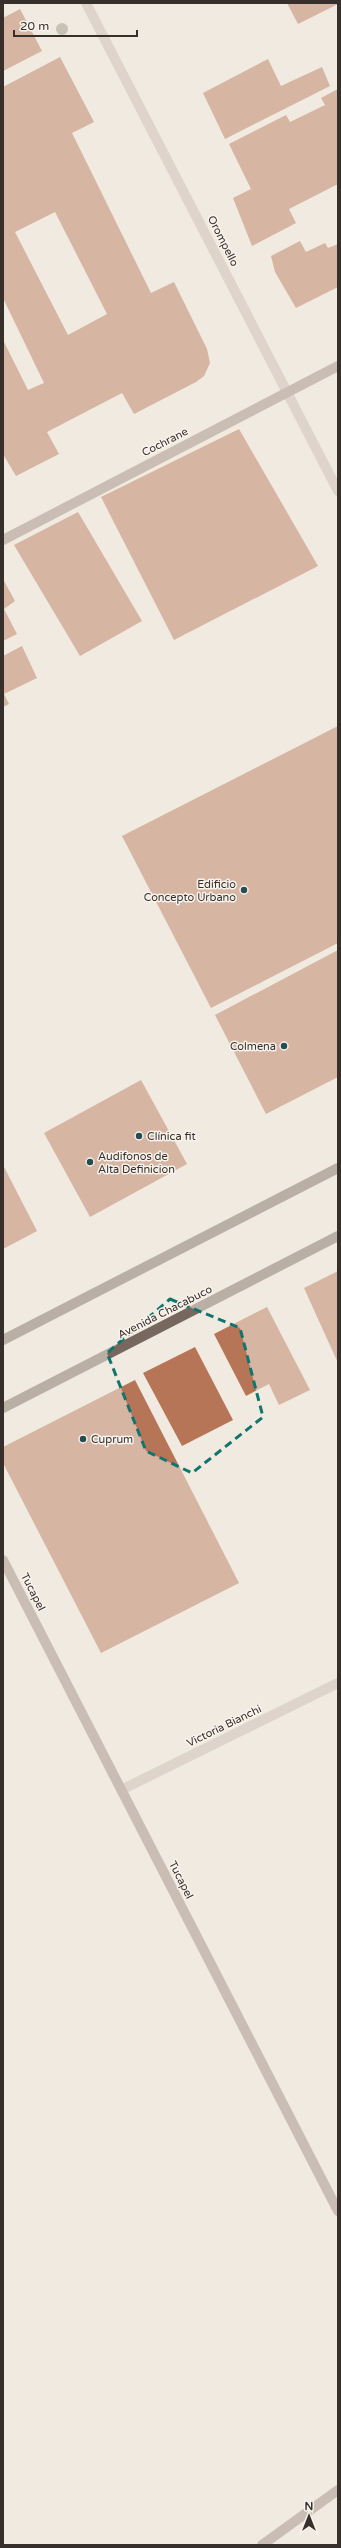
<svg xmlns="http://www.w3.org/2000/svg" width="341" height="2548" viewBox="0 0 341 2548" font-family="'Varela Round',sans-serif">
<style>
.building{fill:#b77557;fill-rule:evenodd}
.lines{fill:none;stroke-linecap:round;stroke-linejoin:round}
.street{stroke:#c7bbad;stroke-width:10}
.secondary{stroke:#9b8b7f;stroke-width:10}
.primary{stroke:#76685e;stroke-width:10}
.tree{fill:#919680}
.marked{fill:none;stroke:#0f766e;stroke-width:3;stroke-dasharray:8 5;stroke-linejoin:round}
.poi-dot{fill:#254d53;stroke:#f8f3ec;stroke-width:1.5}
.labels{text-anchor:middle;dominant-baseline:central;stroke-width:3;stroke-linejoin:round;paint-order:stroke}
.street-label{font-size:11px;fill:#372f2b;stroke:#f8f3ec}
.poi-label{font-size:11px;fill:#372f2b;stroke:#f8f3ec;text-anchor:start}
</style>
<rect width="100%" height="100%" fill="#f0eae0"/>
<g class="building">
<path d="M 287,3 L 338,3 L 338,4 L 298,24 Z"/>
<path d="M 20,9 L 42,51 L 3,71 L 3,18 Z"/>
<path d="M 60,57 L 94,122 L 72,133 L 151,293 L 174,282 L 207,349 L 210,363 L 204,376 L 196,382 L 134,414 L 122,393 L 47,432 L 59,454 L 16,476 L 3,454 L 3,340 L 28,390 L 44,383 L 3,298 L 3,87 ZM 55,212 L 107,314 L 68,335 L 15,232 Z"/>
<path d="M 268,59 L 281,86 L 322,67 L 330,86 L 225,139 L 203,93 Z"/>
<path d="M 338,89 L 338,184 L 289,209 L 296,223 L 252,246 L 233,198 L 251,189 L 229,144 L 286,115 L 290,122 L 325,105 L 321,98 Z"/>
<path d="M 300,241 L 306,252 L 325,243 L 328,248 L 338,244 L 338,287 L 296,308 L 275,272 L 271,256 Z"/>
<path d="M 239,429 L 318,566 L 174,640 L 101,497 Z"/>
<path d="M 78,512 L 142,621 L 80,656 L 14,545 Z"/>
<path d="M 3,579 L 15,601 L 4,609 L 17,634 L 3,641 Z"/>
<path d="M 22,646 L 37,678 L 4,694 L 9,704 L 3,707 L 3,656 Z"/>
<path d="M 338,726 L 338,943 L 211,1008 L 122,836 Z"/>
<path d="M 338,950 L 338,1077 L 266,1114 L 215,1015 Z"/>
<path d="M 141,1080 L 187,1164 L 90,1217 L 44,1133 Z"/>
<path d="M 3,1165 L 37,1231 L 3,1249 Z"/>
<path d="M 338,1271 L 338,1363 L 304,1288 Z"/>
<path d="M 267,1307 L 310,1390 L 279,1405 L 269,1384 L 246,1396 L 214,1334 Z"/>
<path d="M 195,1347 L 233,1420 L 182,1446 L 143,1373 Z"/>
<path d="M 135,1380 L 239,1583 L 101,1653 L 3,1463 L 3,1447 Z"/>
</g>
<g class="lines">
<g class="street">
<path d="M 86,3 L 338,491"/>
<path d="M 121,1790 L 338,1683"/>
</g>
<g class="secondary">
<path d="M 3,540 L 338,366"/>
<path d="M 3,1560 L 338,2211"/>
<path d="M 262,2545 L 338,2490"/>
</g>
<g class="primary">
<path d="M 3,1340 L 338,1168"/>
<path d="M 3,1408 L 338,1236"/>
</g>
</g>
<circle class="tree" cx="62" cy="29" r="6"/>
<path d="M0 0H341V2548H0ZM 170,1299 L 240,1328 L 263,1417 L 192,1473 L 146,1451 L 107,1353 Z" fill="#f0eae0" fill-opacity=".55" fill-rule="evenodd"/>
<path class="marked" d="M 170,1299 L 240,1328 L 263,1417 L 192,1473 L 146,1451 L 107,1353 Z"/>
<g class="poi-dot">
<circle cx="244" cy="890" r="4"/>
<circle cx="284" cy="1046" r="4"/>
<circle cx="139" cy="1136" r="4"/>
<circle cx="90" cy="1162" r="4"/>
<circle cx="83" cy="1439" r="4"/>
</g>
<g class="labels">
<g class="street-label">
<text transform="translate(223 241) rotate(63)">Orompello</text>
<text transform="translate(165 442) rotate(-27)">Cochrane</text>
<text transform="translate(165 1312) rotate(-27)">Avenida Chacabuco</text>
<text transform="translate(33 1592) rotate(63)">Tucapel</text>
<text transform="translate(224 1726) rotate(-26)">Victoria Bianchi</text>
<text transform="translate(181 1880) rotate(63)">Tucapel</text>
</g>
<g class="poi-label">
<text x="236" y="884" text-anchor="end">Edificio<tspan x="236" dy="13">Concepto Urbano</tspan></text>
<text x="276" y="1046" text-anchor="end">Colmena</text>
<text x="147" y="1136">Clínica fit</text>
<text x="98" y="1156">Audifonos de<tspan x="98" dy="13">Alta Definicion</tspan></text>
<text x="91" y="1439">Cuprum</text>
</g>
</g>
<rect width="341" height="2548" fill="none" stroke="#372f2b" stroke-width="8"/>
<g transform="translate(309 2516)" stroke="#f8f3ec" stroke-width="3" paint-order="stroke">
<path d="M0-3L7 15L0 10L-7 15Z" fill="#372f2b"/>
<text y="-6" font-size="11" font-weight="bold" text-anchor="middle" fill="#372f2b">N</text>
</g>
<path d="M14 30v6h123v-6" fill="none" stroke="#372f2b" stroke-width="2"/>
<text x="20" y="30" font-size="12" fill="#372f2b" stroke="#f8f3ec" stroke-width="3" paint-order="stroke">20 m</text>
</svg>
